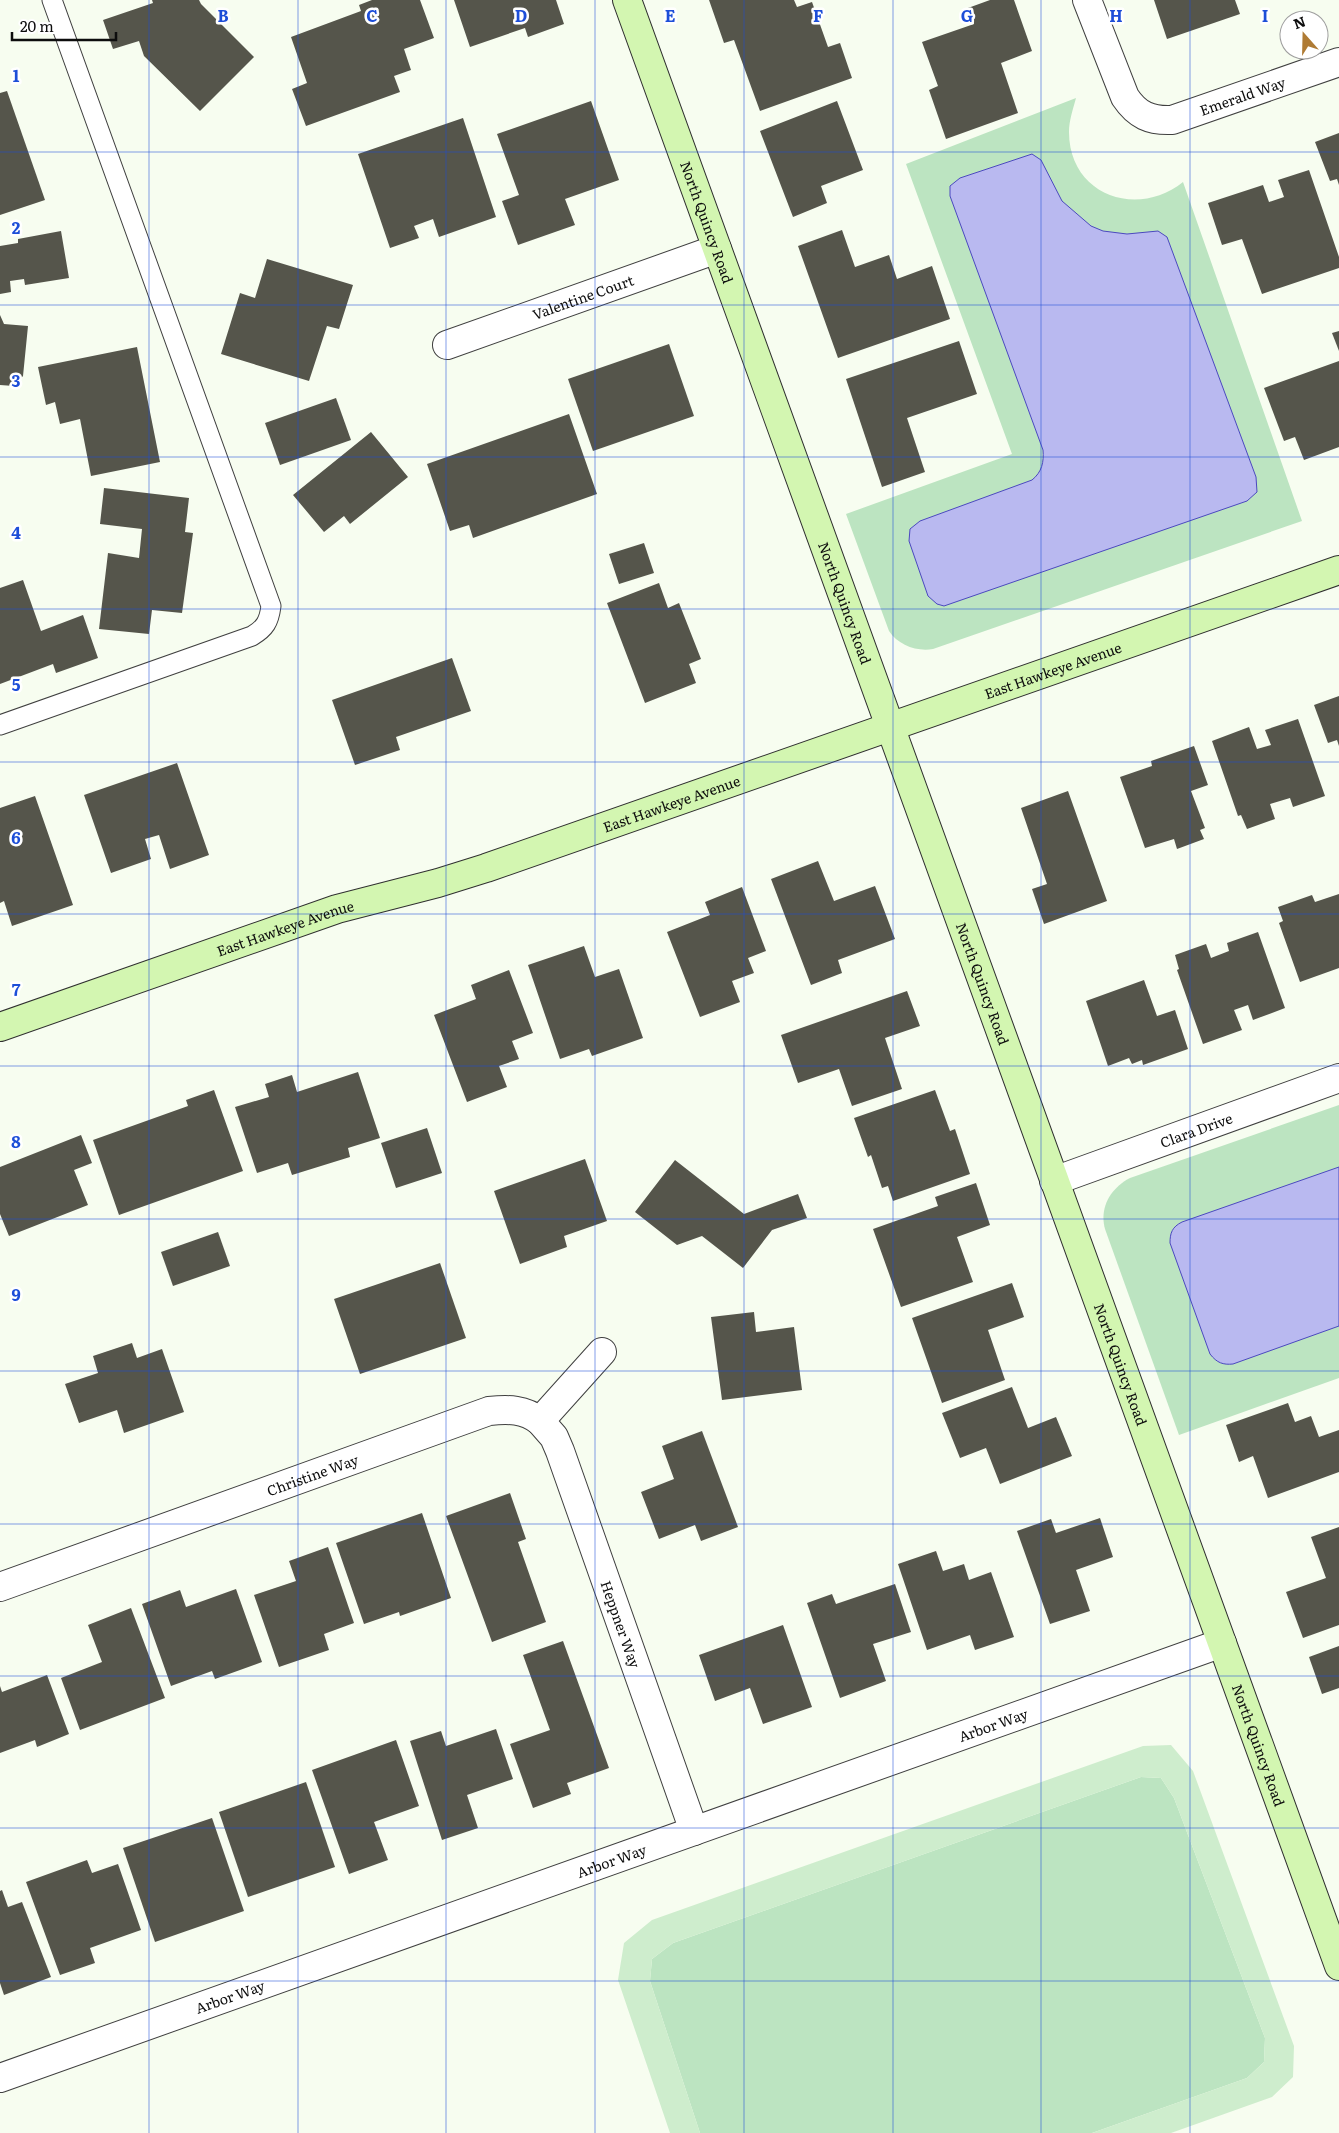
<svg xmlns="http://www.w3.org/2000/svg" width="1339" height="2133" viewBox="0 0 1339 2133" font-family="Literata,serif">
<style>
.green{fill:#bce4c1}
.pitch{fill:#ceedcd}
.water{fill:#b9b9f0;stroke:#4b48bf}
.building{fill:#55554b}
.lines{fill:none;stroke-linecap:round;stroke-linejoin:round}
.lane-casing{stroke:#404040;stroke-width:21}
.street-casing{stroke:#404040;stroke-width:30}
.secondary-casing{stroke:#2f2f2f;stroke-width:30}
.lane{stroke:#fff;stroke-width:19}
.street{stroke:#fff;stroke-width:28}
.secondary{stroke:#d3f6b1;stroke-width:28}
.grid{fill:none;stroke:#1d4ed8;stroke-width:1;stroke-opacity:0.55}
.labels{text-anchor:middle;dominant-baseline:central;stroke-width:5;stroke-linejoin:round;paint-order:stroke}
.street-label{font-size:14px;fill:#0d0d0d;stroke:#fff}
.grid-label{font-size:16px;text-anchor:middle;font-weight:bold;fill:#1d4ed8;stroke:#fff;stroke-width:5;stroke-linejoin:round;paint-order:stroke}
</style>
<rect width="100%" height="100%" fill="#f7fdf0"/>
<g class="green">
<path d="M 1076,98 C 1073,109 1069,121 1069,132 C 1069,195 1137,219 1183,182 L 1302,521 L 933,649 C 917,652 898,645 889,631 L 846,514 L 1012,454 L 906,164 Z"/>
<path d="M 1339,1105 L 1339,1378 L 1179,1435 L 1105,1229 C 1099,1207 1111,1188 1130,1178 Z"/>
<path d="M 1141,1777 L 1161,1778 L 1174,1798 L 1265,2038 L 1264,2062 L 1247,2078 L 1092,2133 L 700,2133 L 650,1981 L 652,1959 L 673,1943 Z"/>
</g>
<path class="pitch" d="M 1171,1745 L 1193,1771 L 1294,2046 L 1293,2077 L 1272,2097 L 1171,2133 L 1092,2133 L 1247,2078 L 1264,2062 L 1265,2038 L 1174,1798 L 1161,1778 L 1141,1777 L 673,1943 L 652,1959 L 650,1981 L 700,2133 L 670,2133 L 618,1980 L 624,1943 L 652,1920 L 1143,1746 Z"/>
<g class="water">
<path d="M 1032,154 L 1041,160 L 1062,201 L 1091,226 L 1103,231 L 1127,234 L 1158,231 L 1167,237 L 1256,477 L 1257,492 L 1247,501 L 944,606 L 937,604 L 928,596 L 909,541 L 910,529 L 920,521 L 1032,480 C 1042,472 1044,462 1043,450 L 950,196 L 950,186 L 960,178 Z"/>
<path d="M 1339,1167 L 1339,1326 L 1233,1364 C 1223,1365 1217,1363 1210,1354 L 1170,1243 C 1170,1233 1172,1227 1182,1222 Z"/>
</g>
<g class="building">
<path d="M 152,0 L 199,0 L 201,4 L 254,57 L 200,111 L 144,56 L 139,41 L 113,49 L 103,20 L 153,3 Z"/>
<path d="M 372,0 L 420,0 L 434,38 L 404,49 L 411,70 L 394,76 L 400,92 L 306,126 L 292,89 L 307,83 L 291,37 L 361,11 L 359,5 Z"/>
<path d="M 454,0 L 556,0 L 564,24 L 528,37 L 525,28 L 470,47 Z"/>
<path d="M 709,0 L 794,0 L 797,7 L 812,2 L 828,47 L 840,43 L 852,78 L 760,111 L 734,40 L 724,43 Z"/>
<path d="M 990,0 L 1014,0 L 1032,51 L 1001,63 L 1018,113 L 946,139 L 929,90 L 938,86 L 922,42 L 974,24 L 968,8 Z"/>
<path d="M 1154,0 L 1235,0 L 1240,14 L 1167,39 Z"/>
<path d="M 7,91 L 45,200 L 0,215 L 0,93 Z"/>
<path d="M 591,101 L 619,180 L 565,199 L 575,225 L 518,245 L 502,201 L 519,195 L 497,134 Z"/>
<path d="M 837,101 L 863,170 L 821,186 L 827,203 L 793,217 L 760,131 Z"/>
<path d="M 463,118 L 496,217 L 439,237 L 433,219 L 414,226 L 419,238 L 390,248 L 358,154 Z"/>
<path d="M 1339,133 L 1339,185 L 1337,179 L 1330,181 L 1315,142 Z"/>
<path d="M 1309,170 L 1339,257 L 1339,268 L 1262,294 L 1242,239 L 1222,245 L 1208,203 L 1263,185 L 1269,202 L 1284,197 L 1278,180 Z"/>
<path d="M 842,230 L 855,267 L 889,255 L 897,279 L 932,266 L 950,319 L 838,358 L 798,246 Z"/>
<path d="M 61,231 L 69,278 L 25,285 L 24,279 L 10,281 L 11,292 L 0,294 L 0,246 L 18,243 L 18,239 Z"/>
<path d="M 267,259 L 353,285 L 339,329 L 327,326 L 309,381 L 221,354 L 240,293 L 255,298 Z"/>
<path d="M 0,315 L 4,324 L 28,326 L 23,376 L 14,386 L 0,385 Z"/>
<path d="M 1339,331 L 1339,351 L 1332,333 Z"/>
<path d="M 959,341 L 977,394 L 907,418 L 925,472 L 882,487 L 846,379 Z"/>
<path d="M 669,344 L 694,416 L 593,451 L 568,379 Z"/>
<path d="M 137,347 L 160,462 L 91,476 L 80,419 L 60,424 L 55,402 L 46,405 L 38,367 Z"/>
<path d="M 1339,361 L 1339,447 L 1304,460 L 1295,437 L 1284,441 L 1264,388 Z"/>
<path d="M 336,398 L 351,440 L 280,465 L 265,423 Z"/>
<path d="M 569,414 L 597,494 L 473,538 L 469,525 L 450,531 L 427,464 Z"/>
<path d="M 371,432 L 408,477 L 350,524 L 344,516 L 324,532 L 293,495 Z"/>
<path d="M 104,488 L 189,498 L 185,532 L 193,533 L 182,613 L 152,610 L 149,634 L 99,629 L 108,553 L 139,558 L 142,529 L 100,524 Z"/>
<path d="M 644,543 L 654,573 L 619,584 L 609,554 Z"/>
<path d="M 23,580 L 41,631 L 83,615 L 98,658 L 56,673 L 53,664 L 0,684 L 0,588 Z"/>
<path d="M 659,583 L 668,608 L 679,603 L 701,659 L 689,664 L 696,683 L 645,703 L 607,603 Z"/>
<path d="M 452,658 L 471,711 L 396,737 L 400,750 L 355,765 L 332,700 Z"/>
<path d="M 1339,696 L 1339,746 L 1337,740 L 1328,743 L 1314,705 Z"/>
<path d="M 1298,719 L 1325,796 L 1293,807 L 1290,798 L 1270,804 L 1275,819 L 1247,829 L 1241,815 L 1238,816 L 1212,741 L 1249,727 L 1257,749 L 1271,745 L 1265,730 Z"/>
<path d="M 1194,746 L 1208,785 L 1191,791 L 1205,828 L 1200,830 L 1204,839 L 1177,849 L 1174,839 L 1145,848 L 1120,777 L 1152,766 L 1151,761 Z"/>
<path d="M 177,763 L 209,855 L 170,869 L 159,835 L 145,839 L 151,859 L 111,873 L 84,795 Z"/>
<path d="M 1068,791 L 1107,901 L 1044,924 L 1032,889 L 1047,884 L 1021,808 Z"/>
<path d="M 35,796 L 73,905 L 12,926 L 4,901 L 0,903 L 0,808 Z"/>
<path d="M 818,861 L 834,901 L 875,886 L 895,939 L 838,960 L 842,973 L 811,985 L 771,879 Z"/>
<path d="M 742,887 L 766,951 L 748,958 L 754,973 L 732,981 L 740,1002 L 700,1017 L 667,932 L 710,915 L 705,902 Z"/>
<path d="M 1339,894 L 1339,968 L 1300,982 L 1279,923 L 1283,921 L 1278,907 L 1312,895 L 1315,902 Z"/>
<path d="M 1258,932 L 1285,1008 L 1253,1020 L 1248,1005 L 1234,1010 L 1242,1030 L 1203,1044 L 1177,970 L 1179,969 L 1175,955 L 1206,944 L 1211,958 L 1229,951 L 1227,943 Z"/>
<path d="M 584,946 L 595,977 L 619,969 L 643,1038 L 592,1056 L 589,1049 L 560,1059 L 528,965 Z"/>
<path d="M 509,970 L 533,1033 L 512,1041 L 519,1059 L 499,1066 L 507,1087 L 467,1102 L 434,1015 L 476,999 L 471,985 Z"/>
<path d="M 1144,980 L 1157,1016 L 1175,1010 L 1188,1049 L 1143,1065 L 1142,1060 L 1132,1064 L 1129,1058 L 1108,1066 L 1086,1001 Z"/>
<path d="M 907,991 L 920,1026 L 885,1038 L 902,1089 L 852,1106 L 839,1069 L 798,1083 L 781,1035 Z"/>
<path d="M 358,1072 L 380,1138 L 348,1148 L 350,1157 L 292,1175 L 288,1163 L 257,1173 L 235,1107 L 269,1097 L 265,1084 L 292,1075 L 297,1092 Z"/>
<path d="M 214,1090 L 243,1171 L 119,1215 L 93,1140 L 188,1106 L 186,1100 Z"/>
<path d="M 935,1090 L 950,1131 L 955,1129 L 970,1174 L 893,1201 L 888,1186 L 882,1188 L 871,1155 L 868,1157 L 854,1118 Z"/>
<path d="M 427,1128 L 442,1173 L 396,1188 L 381,1143 Z"/>
<path d="M 81,1135 L 92,1163 L 74,1170 L 88,1205 L 9,1236 L 0,1214 L 0,1167 Z"/>
<path d="M 585,1159 L 607,1221 L 564,1236 L 567,1247 L 520,1264 L 494,1191 Z"/>
<path d="M 675,1160 L 744,1214 L 798,1194 L 807,1218 L 772,1230 L 743,1268 L 702,1236 L 677,1245 L 635,1212 Z"/>
<path d="M 976,1183 L 990,1225 L 957,1237 L 973,1282 L 901,1307 L 873,1229 L 938,1206 L 935,1197 Z"/>
<path d="M 218,1232 L 230,1266 L 173,1286 L 161,1252 Z"/>
<path d="M 440,1263 L 466,1338 L 360,1374 L 334,1299 Z"/>
<path d="M 1012,1283 L 1024,1317 L 988,1330 L 1005,1380 L 942,1403 L 912,1318 Z"/>
<path d="M 754,1312 L 756,1332 L 794,1327 L 802,1390 L 722,1400 L 711,1317 Z"/>
<path d="M 132,1343 L 137,1358 L 162,1349 L 184,1412 L 124,1433 L 117,1410 L 79,1423 L 65,1384 L 98,1373 L 93,1356 Z"/>
<path d="M 1012,1387 L 1028,1428 L 1056,1417 L 1072,1456 L 1000,1484 L 986,1448 L 960,1458 L 942,1413 Z"/>
<path d="M 1288,1403 L 1295,1422 L 1311,1416 L 1319,1437 L 1339,1430 L 1339,1472 L 1268,1498 L 1253,1456 L 1239,1462 L 1226,1425 Z"/>
<path d="M 702,1431 L 738,1527 L 701,1541 L 695,1525 L 659,1539 L 641,1492 L 674,1479 L 662,1446 Z"/>
<path d="M 510,1493 L 526,1539 L 518,1542 L 546,1622 L 492,1642 L 446,1516 Z"/>
<path d="M 422,1513 L 451,1598 L 400,1616 L 399,1612 L 364,1624 L 336,1543 Z"/>
<path d="M 1100,1518 L 1113,1557 L 1076,1570 L 1090,1611 L 1050,1624 L 1017,1531 L 1051,1519 L 1056,1533 Z"/>
<path d="M 1339,1527 L 1339,1625 L 1303,1638 L 1286,1592 L 1326,1578 L 1311,1537 Z"/>
<path d="M 328,1547 L 354,1623 L 324,1634 L 329,1650 L 279,1667 L 254,1595 L 296,1581 L 289,1561 Z"/>
<path d="M 936,1551 L 943,1571 L 964,1564 L 969,1580 L 991,1572 L 1014,1637 L 975,1650 L 970,1635 L 927,1650 L 898,1564 Z"/>
<path d="M 895,1584 L 911,1632 L 873,1644 L 886,1681 L 840,1698 L 807,1603 L 832,1594 L 836,1604 Z"/>
<path d="M 236,1589 L 262,1662 L 215,1679 L 212,1671 L 171,1686 L 142,1604 L 180,1590 L 186,1607 Z"/>
<path d="M 131,1608 L 165,1698 L 80,1730 L 61,1678 L 102,1662 L 88,1625 Z"/>
<path d="M 783,1625 L 812,1707 L 763,1724 L 750,1688 L 715,1701 L 699,1655 Z"/>
<path d="M 563,1641 L 609,1768 L 567,1783 L 571,1794 L 533,1808 L 510,1744 L 550,1730 L 523,1655 Z"/>
<path d="M 1339,1646 L 1339,1688 L 1322,1694 L 1309,1657 Z"/>
<path d="M 47,1675 L 69,1734 L 37,1747 L 35,1740 L 0,1753 L 0,1686 L 2,1692 Z"/>
<path d="M 496,1729 L 513,1779 L 467,1795 L 478,1828 L 442,1840 L 410,1741 L 441,1731 L 446,1746 Z"/>
<path d="M 396,1740 L 419,1806 L 374,1822 L 388,1860 L 349,1874 L 312,1770 Z"/>
<path d="M 306,1782 L 335,1867 L 248,1897 L 219,1812 Z"/>
<path d="M 212,1818 L 244,1911 L 155,1942 L 123,1848 Z"/>
<path d="M 87,1860 L 92,1873 L 118,1864 L 141,1930 L 90,1948 L 95,1963 L 60,1975 L 26,1882 Z"/>
<path d="M 2,1890 L 8,1907 L 22,1902 L 51,1977 L 4,1995 L 0,1983 L 0,1891 Z"/>
</g>
<g class="lines">
<defs>
<path id="lane" d="M 0,725 L 252,636 C 265,628 269,622 271,606 L 52,0"/>
<g id="street">
<path id="s1" d="M 1087,0 L 1125,97 C 1137,115 1150,121 1172,120 L 1339,62"/>
<path id="s2" d="M 447,345 L 717,249"/>
<path id="s3" d="M 1054,1181 L 1339,1078"/>
<path id="s4" d="M 540,1421 L 554,1437 L 560,1451 L 694,1831"/>
<path id="s5" d="M 0,1587 L 489,1411 C 509,1409 524,1409 540,1421 L 602,1352"/>
<path id="s6" d="M 0,2078 L 1222,1643"/>
</g>
<g id="secondary">
<path id="s7" d="M 627,0 L 1339,1966"/>
<path id="s8" d="M 0,1027 L 337,909 L 438,883 L 486,868 L 1339,570"/>
</g>
</defs>
<use href="#lane" class="lane-casing"/>
<use href="#street" class="street-casing"/>
<use href="#secondary" class="secondary-casing"/>
<use href="#lane" class="lane"/>
<use href="#street" class="street"/>
<use href="#secondary" class="secondary"/>
</g>
<path class="grid" d="M 149,0 L 149,2133M 298,0 L 298,2133M 446,0 L 446,2133M 595,0 L 595,2133M 744,0 L 744,2133M 893,0 L 893,2133M 1041,0 L 1041,2133M 1190,0 L 1190,2133M 0,152 L 1339,152M 0,305 L 1339,305M 0,457 L 1339,457M 0,609 L 1339,609M 0,762 L 1339,762M 0,914 L 1339,914M 0,1066 L 1339,1066M 0,1219 L 1339,1219M 0,1371 L 1339,1371M 0,1524 L 1339,1524M 0,1676 L 1339,1676M 0,1828 L 1339,1828M 0,1981 L 1339,1981"/>
<g class="labels">
<g class="street-label">
<text stroke="none"><textPath href="#s1" startOffset="234">Emerald Way</textPath></text>
<text stroke="none"><textPath href="#s7" startOffset="236">North Quincy Road</textPath></text>
<text stroke="none"><textPath href="#s2" startOffset="144">Valentine Court</textPath></text>
<text stroke="none"><textPath href="#s7" startOffset="641">North Quincy Road</textPath></text>
<text stroke="none"><textPath href="#s8" startOffset="1112">East Hawkeye Avenue</textPath></text>
<text stroke="none"><textPath href="#s8" startOffset="708">East Hawkeye Avenue</textPath></text>
<text stroke="none"><textPath href="#s8" startOffset="302">East Hawkeye Avenue</textPath></text>
<text stroke="none"><textPath href="#s7" startOffset="1046">North Quincy Road</textPath></text>
<text stroke="none"><textPath href="#s3" startOffset="151">Clara Drive</textPath></text>
<text stroke="none"><textPath href="#s7" startOffset="1451">North Quincy Road</textPath></text>
<text stroke="none"><textPath href="#s5" startOffset="332">Christine Way</textPath></text>
<text stroke="none"><textPath href="#s4" startOffset="220">Heppner Way</textPath></text>
<text stroke="none"><textPath href="#s6" startOffset="1054">Arbor Way</textPath></text>
<text stroke="none"><textPath href="#s7" startOffset="1856">North Quincy Road</textPath></text>
<text stroke="none"><textPath href="#s6" startOffset="649">Arbor Way</textPath></text>
<text stroke="none"><textPath href="#s6" startOffset="244">Arbor Way</textPath></text>
</g>
</g>
<g class="grid-label">
<text x="223" y="22">B</text>
<text x="372" y="22">C</text>
<text x="521" y="22">D</text>
<text x="670" y="22">E</text>
<text x="818" y="22">F</text>
<text x="967" y="22">G</text>
<text x="1116" y="22">H</text>
<text x="1265" y="22">I</text>
<text x="16" y="82">1</text>
<text x="16" y="234">2</text>
<text x="16" y="387">3</text>
<text x="16" y="539">4</text>
<text x="16" y="691">5</text>
<text x="16" y="844">6</text>
<text x="16" y="996">7</text>
<text x="16" y="1148">8</text>
<text x="16" y="1301">9</text>
</g>
<g transform="translate(1304 35) rotate(340)"><circle r="24" fill="#ffffff" stroke="#9e9e9e"/>
<path d="M0-4L9 19L0 12L-9 19Z" fill="#af7b34"/>
<text y="-8" font-size="14" font-weight="bold" text-anchor="middle" fill="#0d0d0d">N</text>
</g>
<path d="M12 32v8h104v-8" fill="none" stroke="#0d0d0d" stroke-width="2.5"/>
<text x="20" y="32" font-size="15" fill="#0d0d0d" stroke="#ffffff" stroke-width="4" paint-order="stroke">20 m</text>
</svg>
